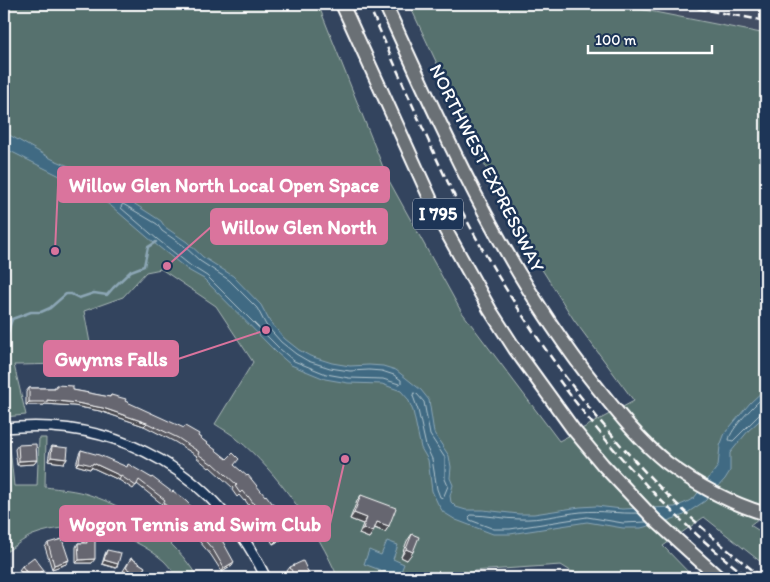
<svg xmlns="http://www.w3.org/2000/svg" width="770" height="582" viewBox="0 0 770 582" font-family="Itim,sans-serif">
<style>
.built{fill:#424e63}
.green{fill:#56716e;stroke:#aab8b6}
.water{fill:#3f6b83;stroke:#8ca6b5}
.lines{fill:none;stroke-linecap:round;stroke-linejoin:round}
.shore{stroke:#b2c4cd;stroke-width:1}
.stream{stroke:#8ca6b5;stroke-width:2.5}
.minor-casing{stroke:#fff;stroke-width:12}
.highway-casing{stroke:#fff;stroke-width:16}
.minor{stroke:#1d3557;stroke-width:9}
.highway{stroke:#6b6f74;stroke-width:12}
.rail{stroke:#fff;stroke-width:2.5;stroke-dasharray:8 4;stroke-linecap:butt}
.wall{fill:#585860;stroke:#fff}
.shaded-wall{fill:#47474e;stroke:#fff}
.building{fill:#666670;stroke:#fff}
.labels{text-anchor:middle;dominant-baseline:central;stroke-width:5;stroke-linejoin:round;paint-order:stroke}
.shield{fill:#1d3557;stroke:#bbc2cd;stroke-width:1}
.shield-label{font-size:18px;font-weight:bold;fill:#fff}
.street-label{font-size:19px;fill:#fff;stroke:#1d3557}
.leader{fill:none;stroke:#da749d;stroke-width:2}
.callout-dot{fill:#da749d;stroke:#1d3557;stroke-width:2}
.callout{fill:#da749d;stroke:#da749d;stroke-width:2}
.callout-label{font-size:20px;text-anchor:middle;font-weight:bold;fill:#fff}
</style>
<rect width="100%" height="100%" fill="#33445e"/>
<filter id="ink" filterUnits="userSpaceOnUse"><feTurbulence type="fractalNoise" baseFrequency=".02" numOctaves="2"/><feDisplacementMap in="SourceGraphic" scale="10" xChannelSelector="R" yChannelSelector="G"/><feConvolveMatrix kernelMatrix="1 2 1 2 8 2 1 2 1" color-interpolation-filters="sRGB"/></filter>
<g filter="url(#ink)">
<path class="built" d="M 614,4 L 766,4 L 766,34 L 651,11 Z"/>
<g class="green">
<path d="M 4,4 L 318,4 L 387,177 L 461,311 L 559,441 L 634,401 L 574,320 L 510,219 L 409,4 L 614,4 L 766,34 L 766,513 L 750,525 L 766,535 L 766,566 L 704,517 L 663,546 L 694,578 L 582,578 L 561,565 L 473,571 L 465,578 L 338,578 C 319,532 276,470 237,439 C 231,433 222,429 215,424 L 253,362 L 216,306 L 161,269 L 146,272 L 123,297 L 84,311 L 95,369 C 69,362 41,365 14,365 L 26,415 L 4,417 Z"/>
<path d="M 9,438 L 14,486 L 37,486 L 39,438 L 46,438 L 45,487 C 60,489 76,490 90,495 C 134,510 174,538 198,578 L 179,578 C 174,573 169,566 164,561 C 129,531 77,518 33,535 C 23,539 13,548 4,553 L 4,439 Z"/>
</g>
<g class="water">
<path d="M 4,132 L 52,159 L 90,175 L 161,221 L 165,227 L 187,242 L 203,257 L 233,276 L 261,305 L 270,322 L 285,339 L 299,350 L 310,356 L 332,363 L 350,366 L 369,365 L 383,366 L 396,370 L 421,390 L 429,400 L 434,433 L 449,456 L 451,467 L 450,478 L 453,485 L 450,496 L 451,502 L 456,507 L 466,510 L 483,510 L 519,514 L 534,514 L 580,507 L 596,506 L 622,509 L 675,507 L 687,502 L 694,498 L 718,466 L 720,446 L 725,433 L 750,403 L 766,388 L 766,415 L 749,430 L 730,453 L 730,471 L 725,479 L 705,501 L 684,515 L 664,522 L 641,528 L 623,528 L 587,522 L 510,534 L 493,534 L 456,520 L 443,512 L 438,504 L 432,491 L 428,460 L 421,448 L 413,411 L 408,399 L 401,391 L 382,384 L 348,383 L 325,379 L 291,365 L 277,353 L 204,279 L 188,270 L 154,243 L 111,206 L 86,189 L 4,148 Z"/>
<path d="M 387,541 L 398,545 L 393,559 L 404,564 L 399,577 L 364,564 L 369,550 L 381,555 Z"/>
</g>
<g class="lines">
<g class="shore">
<path d="M 123,204 L 157,224 L 162,231 L 184,246 L 200,261 L 229,280 L 257,308 L 266,325 L 281,342 L 296,354 L 308,361 L 330,368 L 350,371 L 369,370 L 382,371 L 394,375 L 401,380 L 401,383 L 399,384 L 383,379 L 349,378 L 326,374 L 294,361 L 280,349 L 207,276 L 191,266 L 157,239 L 121,208 Z"/>
<path d="M 414,393 L 417,394 L 424,402 L 430,435 L 445,458 L 445,479 L 448,486 L 443,498 L 440,497 L 437,489 L 432,459 L 426,446 L 418,410 L 413,396 Z"/>
<path d="M 766,395 C 757,402 730,429 729,440 L 733,441 L 761,413 L 766,412"/>
<path d="M 639,513 C 619,514 600,510 581,512 C 561,514 541,520 520,519 C 504,519 487,515 471,515 L 469,517 L 470,520 L 494,529 L 510,529 L 587,517 L 623,523 L 646,522"/>
</g>
<g class="stream">
<path d="M 4,320 L 12,319 L 31,312 L 41,312 L 50,308 L 66,294 L 71,294 L 79,298 L 94,293 L 107,295 L 113,288 L 131,271 L 144,266 L 148,247 L 156,242"/>
<path d="M 4,344 C 9,336 8,328 12,320"/>
<path d="M 4,398 L 6,413"/>
</g>
<defs>
<path id="minor" d="M 4,428 C 120,416 216,474 266,578"/>
<g id="highway">
<path d="M 342,4 L 440,220 L 490,310 L 515,349 L 573,429 L 603,465 L 655,520 L 719,578"/>
<path d="M 385,4 C 446,137 505,272 597,387 C 618,413 640,441 666,462 C 696,485 730,503 766,514"/>
</g>
</defs>
<use href="#minor" class="minor-casing"/>
<use href="#highway" class="highway-casing"/>
<use href="#minor" class="minor"/>
<use href="#highway" class="highway"/>
<g class="rail">
<path d="M 368,4 C 405,86 439,172 483,250 C 555,377 647,490 763,578"/>
<path d="M 674,4 L 766,21"/>
<path d="M 559,380 C 613,454 676,522 749,578"/>
</g>
</g>
<g class="wall">
<path d="M 56,385 L 73,390 L 109,397 L 111,395 L 198,436 L 234,465 L 276,508 L 273,511 L 284,538 L 273,544 L 260,522 L 258,523 L 254,516 L 255,514 L 245,500 L 244,501 L 239,495 L 237,497 L 232,490 L 233,488 L 210,467 L 209,468 L 196,457 L 197,456 L 175,442 L 144,426 L 100,411 L 74,406 L 45,404 L 44,405 L 26,405 L 26,392 L 29,388 L 54,388 Z"/>
<path d="M 18,445 L 37,460 L 34,464 L 17,465 L 15,449 Z"/>
<path d="M 52,446 L 67,459 L 64,463 L 48,461 L 50,450 Z"/>
<path d="M 81,450 L 152,478 L 234,562 L 232,566 L 222,572 L 211,555 L 176,514 L 173,517 L 161,506 L 162,504 L 137,484 L 133,489 L 119,480 L 91,467 L 90,469 L 76,465 L 79,454 Z"/>
<path d="M 361,495 L 389,526 L 385,532 L 374,528 L 373,532 L 369,538 L 359,534 L 363,524 L 350,519 L 357,501 Z"/>
<path d="M 412,534 L 407,560 L 401,557 L 407,541 Z"/>
<path d="M 86,537 L 92,563 L 76,563 L 76,547 L 78,543 L 84,543 L 84,541 Z"/>
<path d="M 48,543 L 66,564 L 52,569 L 45,547 Z"/>
<path d="M 107,550 L 118,564 L 116,568 L 102,564 L 105,554 Z"/>
<path d="M 131,558 L 145,567 L 137,578 L 134,578 L 123,571 Z"/>
<path d="M 22,566 L 41,574 L 36,578 L 25,578 L 19,570 Z"/>
<path d="M 290,567 L 311,578 L 291,578 L 287,571 Z"/>
</g>
<g class="shaded-wall">
<path d="M 47,400 L 77,403 L 103,408 L 147,423 L 144,426 L 100,411 L 74,406 L 45,404 L 44,405 L 26,405 L 29,402 Z"/>
<path d="M 51,457 L 67,459 L 64,463 L 48,461 Z"/>
<path d="M 37,460 L 34,464 L 17,465 L 19,461 Z"/>
<path d="M 79,462 L 93,463 L 121,476 L 119,480 L 91,467 L 90,469 L 76,465 Z"/>
<path d="M 354,513 L 367,518 L 363,524 L 350,519 Z"/>
<path d="M 377,522 L 389,526 L 385,532 L 373,527 Z"/>
<path d="M 363,528 L 373,532 L 369,538 L 359,534 Z"/>
<path d="M 287,534 L 284,538 L 273,544 L 276,541 Z"/>
<path d="M 406,549 L 413,552 L 407,560 L 401,557 Z"/>
<path d="M 95,559 L 92,563 L 76,563 L 79,560 Z"/>
<path d="M 69,560 L 66,564 L 52,569 L 54,565 Z"/>
<path d="M 104,560 L 118,564 L 116,568 L 102,564 Z"/>
<path d="M 234,562 L 232,566 L 222,572 L 224,568 Z"/>
<path d="M 44,570 L 41,574 L 36,578 L 33,578 Z"/>
</g>
<g class="building">
<path d="M 56,385 L 73,386 L 73,390 L 110,397 L 111,395 L 126,399 L 125,401 L 184,428 L 185,426 L 199,434 L 198,436 L 227,459 L 233,453 L 239,459 L 234,465 L 247,476 L 248,475 L 265,496 L 266,495 L 276,508 L 273,510 L 287,534 L 276,541 L 262,518 L 261,519 L 256,513 L 259,511 L 248,496 L 247,497 L 242,491 L 240,493 L 235,486 L 237,485 L 213,463 L 212,464 L 198,454 L 199,452 L 178,438 L 147,423 L 103,408 L 77,403 L 47,400 L 47,402 L 29,402 L 29,388 L 56,388 Z"/>
<path d="M 36,444 L 37,460 L 19,461 L 18,445 Z"/>
<path d="M 52,446 L 68,448 L 67,459 L 51,457 Z"/>
<path d="M 81,450 L 99,455 L 127,467 L 128,464 L 152,478 L 152,477 L 172,492 L 173,491 L 186,501 L 210,526 L 223,542 L 234,562 L 224,568 L 214,551 L 179,510 L 176,513 L 163,503 L 165,500 L 139,480 L 136,486 L 121,476 L 93,463 L 92,465 L 79,462 Z"/>
<path d="M 361,495 L 396,508 L 389,526 L 377,522 L 373,532 L 363,528 L 367,518 L 354,513 Z"/>
<path d="M 412,534 L 419,537 L 413,552 L 406,549 Z"/>
<path d="M 86,537 L 95,537 L 95,559 L 79,560 L 78,543 L 87,543 Z"/>
<path d="M 62,539 L 69,560 L 54,565 L 48,543 Z"/>
<path d="M 107,550 L 121,553 L 118,564 L 104,560 Z"/>
<path d="M 34,557 L 44,570 L 33,578 L 31,578 L 22,566 Z"/>
<path d="M 131,558 L 145,567 L 139,576 L 126,568 Z"/>
<path d="M 303,561 L 311,578 L 295,578 L 290,567 Z"/>
<path d="M 161,573 L 165,578 L 155,578 Z"/>
<path d="M 241,575 L 243,578 L 232,578 Z"/>
</g>
</g>
<g class="labels">
<rect class="shield" x="413" y="198.5" width="50" height="31" rx="4"/>
<g class="shield-label">
<text x="438" y="214">I 795</text>
</g>
<g class="street-label">
<text transform="translate(487 168) rotate(63)">NORTHWEST EXPRESSWAY</text>
</g>
</g>
<path class="leader" d="M55 251L58 185M167 266L211 227M266 330L178 359M345 459L330 524"/>
<g class="callout-dot">
<circle cx="55" cy="251" r="5"/>
<circle cx="167" cy="266" r="5"/>
<circle cx="266" cy="330" r="5"/>
<circle cx="345" cy="459" r="5"/>
</g>
<g class="callout">
<rect x="58" y="167" width="331" height="35" rx="5"/>
<rect x="211" y="209" width="176" height="35" rx="5"/>
<rect x="44" y="341" width="134" height="35" rx="5"/>
<rect x="60" y="506" width="270" height="35" rx="5"/>
</g>
<g class="callout-label">
<text x="224" y="192">Willow Glen North Local Open Space</text>
<text x="299" y="234">Willow Glen North</text>
<text x="111" y="366">Gwynns Falls</text>
<text x="195" y="531">Wogon Tennis and Swim Club</text>
</g>
<rect width="770" height="582" fill="none" stroke="#1d3557" stroke-width="20"/>
<rect x="10" y="10" width="750" height="562" fill="none" stroke="#fff" stroke-width="2" filter="url(#ink)"/>
<path d="M588 45v8h124v-8" fill="none" stroke="#ffffff" stroke-width="2.5"/>
<text x="595" y="45" font-size="15" fill="#ffffff" stroke="#1d3557" stroke-width="4" paint-order="stroke">100 m</text>
</svg>
